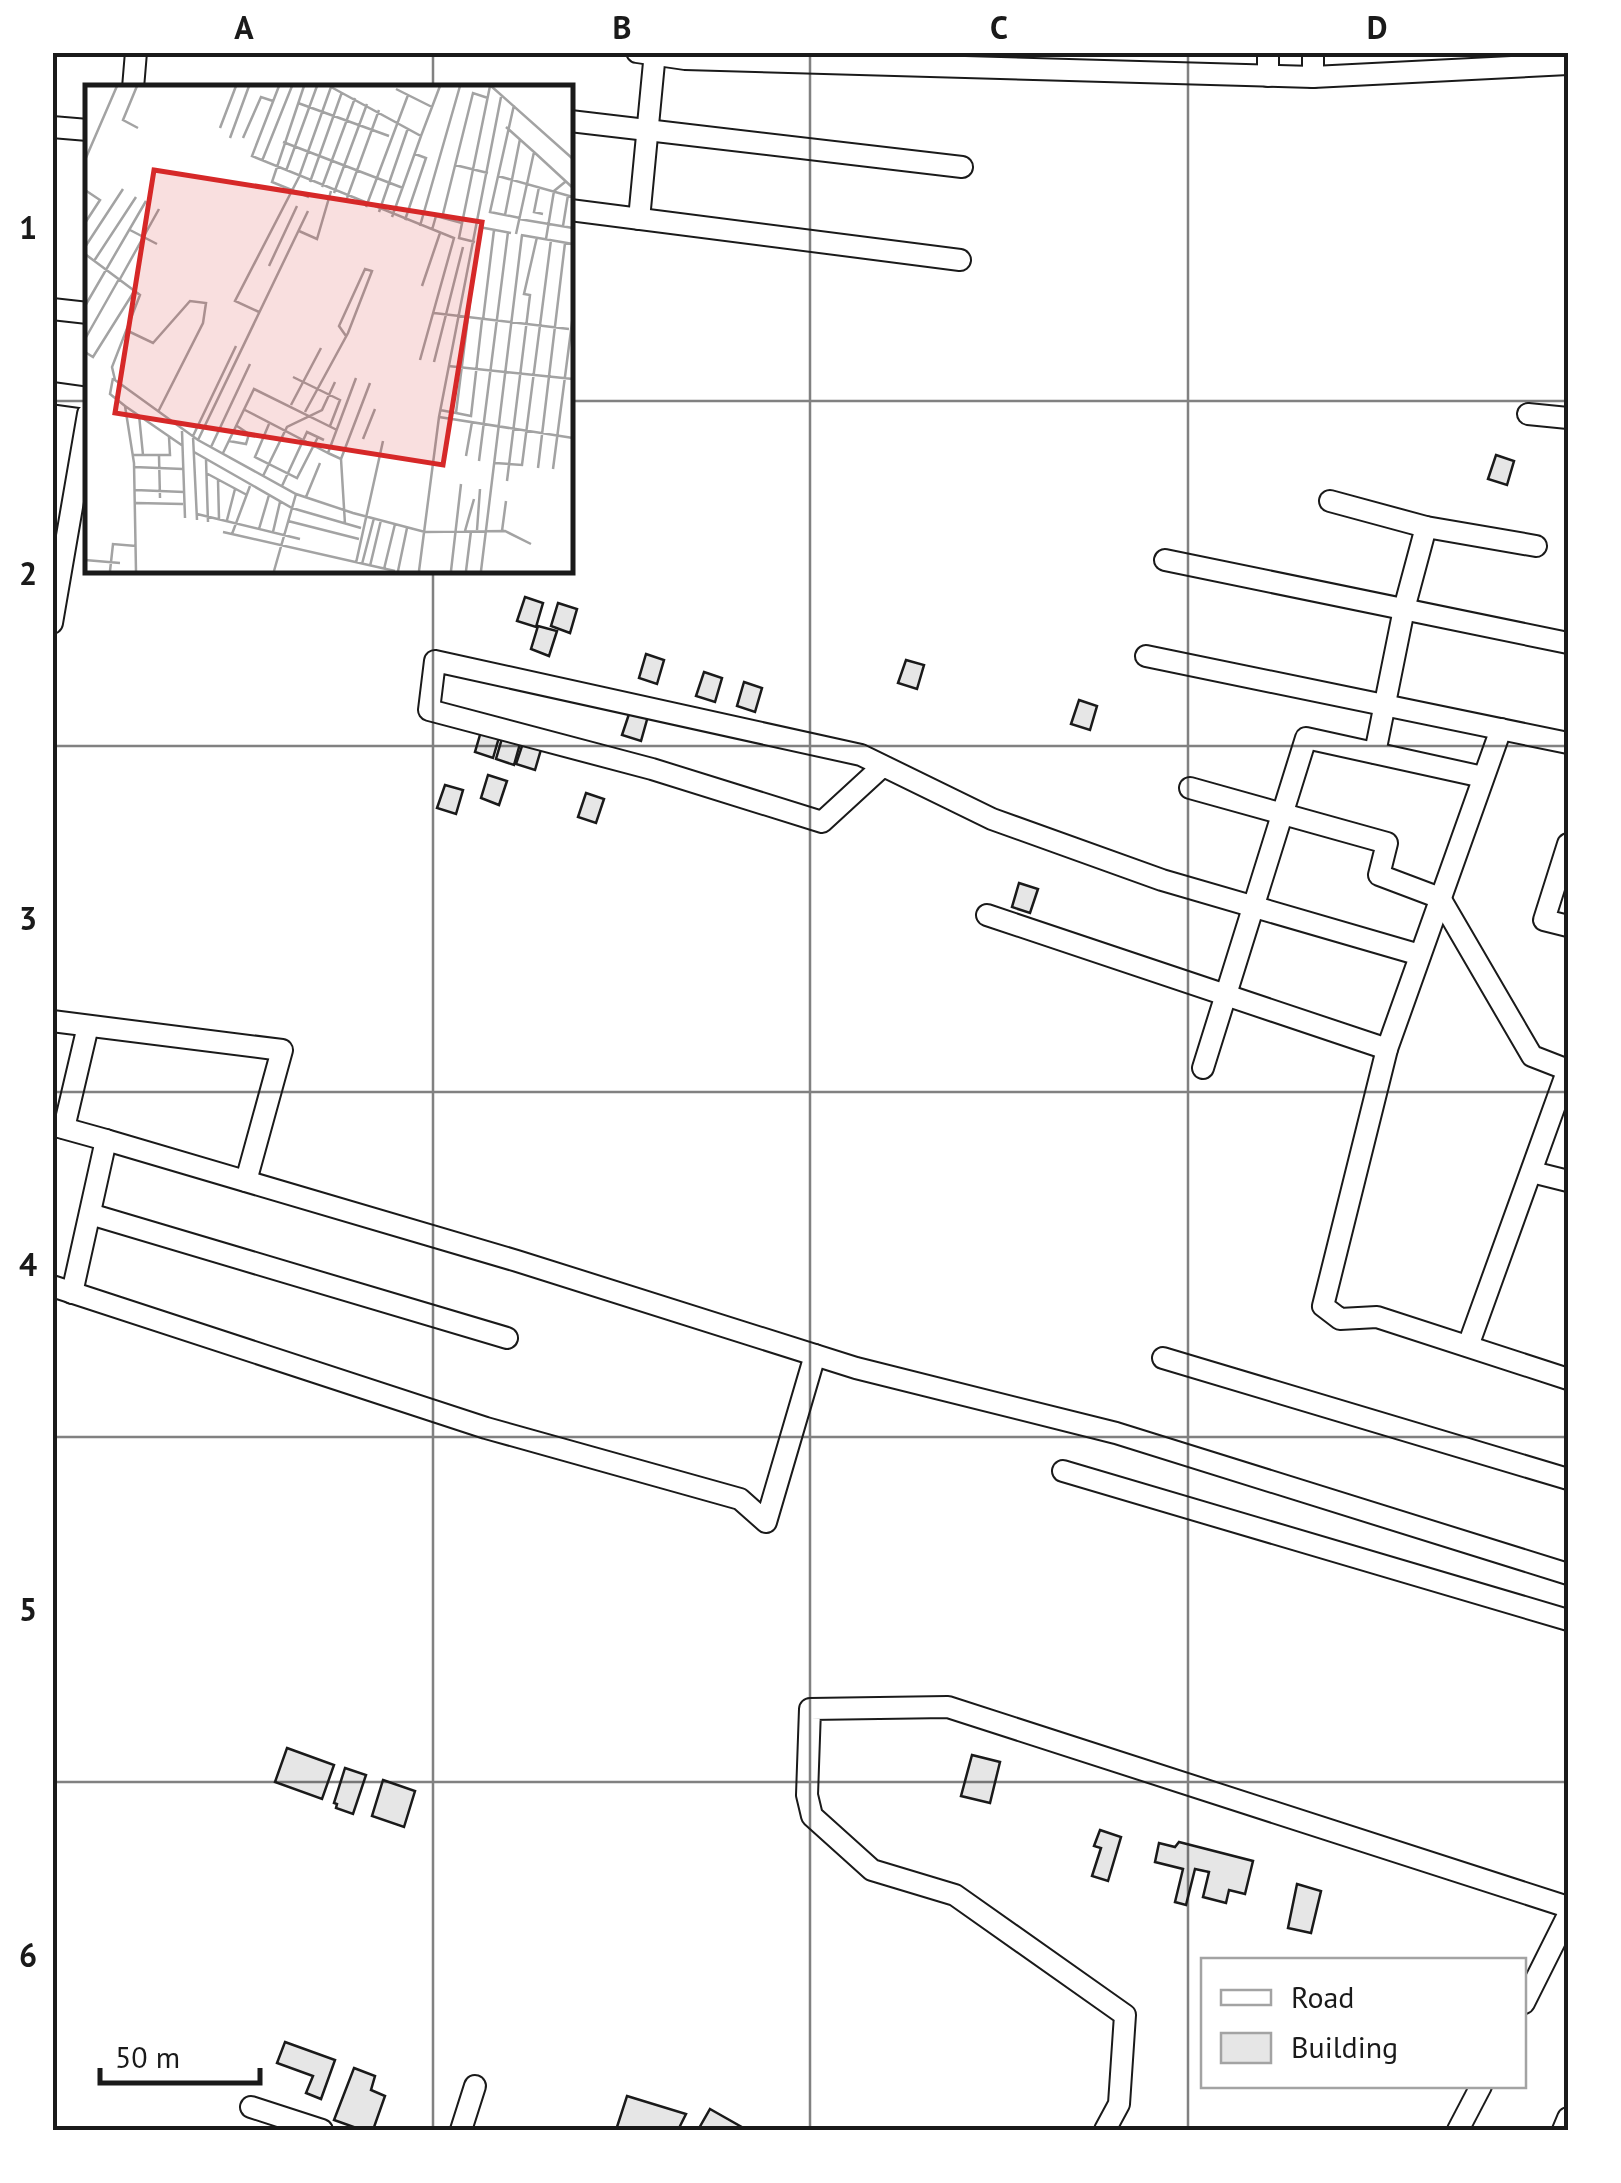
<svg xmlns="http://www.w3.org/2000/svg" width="1621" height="2183" viewBox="0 0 1621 2183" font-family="'PT Sans',sans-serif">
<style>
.building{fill:#e6e6e6;stroke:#1a1a1a;stroke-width:2.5}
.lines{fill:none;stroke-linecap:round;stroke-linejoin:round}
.street-casing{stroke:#1a1a1a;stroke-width:24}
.street{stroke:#fff;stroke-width:20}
.grid{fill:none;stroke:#1a1a1a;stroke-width:2.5;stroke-opacity:0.55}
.inset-road{fill:none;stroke:#a3a3a3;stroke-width:2.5}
.view{fill:#d62828;fill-opacity:0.15;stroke:#d62828;stroke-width:5}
.inset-edge{fill:none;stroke:#1a1a1a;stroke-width:5}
.neatline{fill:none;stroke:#1a1a1a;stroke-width:4}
.grid-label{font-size:32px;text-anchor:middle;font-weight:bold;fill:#1a1a1a}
</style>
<rect width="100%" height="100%" fill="#fff"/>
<g class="building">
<path d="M 1496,455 L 1514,461 L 1507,485 L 1488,479 Z"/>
<path d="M 525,597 L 543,603 L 536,627 L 517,621 Z"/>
<path d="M 558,603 L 577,609 L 570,633 L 551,626 Z"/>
<path d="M 538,626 L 557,631 L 549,656 L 531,649 Z"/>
<path d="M 646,654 L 664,660 L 657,684 L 639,678 Z"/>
<path d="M 906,660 L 924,665 L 917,689 L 898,683 Z"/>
<path d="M 704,672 L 722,678 L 715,702 L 696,696 Z"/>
<path d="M 744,682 L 762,688 L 755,712 L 737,706 Z"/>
<path d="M 1079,700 L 1097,706 L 1090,730 L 1071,724 Z"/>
<path d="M 630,711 L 648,716 L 641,741 L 622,735 Z"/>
<path d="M 482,728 L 500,734 L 493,758 L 475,752 Z"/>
<path d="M 503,735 L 521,740 L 514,765 L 496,759 Z"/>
<path d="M 524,740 L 542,746 L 535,770 L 516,764 Z"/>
<path d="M 488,775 L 507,781 L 499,805 L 481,798 Z"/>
<path d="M 445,785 L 463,790 L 456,814 L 437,808 Z"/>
<path d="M 586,793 L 604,799 L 596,823 L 578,817 Z"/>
<path d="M 1019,883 L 1038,889 L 1030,913 L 1012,907 Z"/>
<path d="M 287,1748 L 334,1765 L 322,1799 L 275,1782 Z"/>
<path d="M 972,1755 L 1000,1762 L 990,1803 L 961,1796 Z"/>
<path d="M 345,1768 L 366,1775 L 353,1814 L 336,1808 L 337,1804 L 334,1803 Z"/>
<path d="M 383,1780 L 415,1791 L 404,1827 L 372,1816 Z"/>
<path d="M 1100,1830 L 1121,1837 L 1108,1881 L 1092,1876 L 1101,1848 L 1094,1846 Z"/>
<path d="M 1179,1842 L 1253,1861 L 1245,1894 L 1229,1890 L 1226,1903 L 1203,1897 L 1209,1872 L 1195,1869 L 1186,1905 L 1175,1902 L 1183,1869 L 1155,1862 L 1159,1843 L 1175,1847 Z"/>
<path d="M 1297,1884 L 1321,1891 L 1311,1933 L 1288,1928 Z"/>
<path d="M 285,2042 L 335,2060 L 321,2099 L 306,2093 L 313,2076 L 277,2063 Z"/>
<path d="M 354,2068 L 375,2076 L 371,2090 L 385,2096 L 373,2130 L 362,2130 L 334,2120 Z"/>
<path d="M 627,2096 L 686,2114 L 678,2130 L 616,2130 Z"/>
<path d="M 710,2109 L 747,2130 L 698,2130 Z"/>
</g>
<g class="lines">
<defs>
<g id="street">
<path d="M 637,52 L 685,59 L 1313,77 L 1568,64"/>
<path d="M 1268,52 L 1268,76"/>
<path d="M 1313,52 L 1313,77"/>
<path d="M 133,88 L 136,52"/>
<path d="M 570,121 L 962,167"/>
<path d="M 52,127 L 88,130"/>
<path d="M 570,210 L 960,260"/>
<path d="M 639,219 L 655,52"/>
<path d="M 52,309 L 88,313"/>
<path d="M 52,393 L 88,398"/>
<path d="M 1528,414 L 1568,418"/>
<path d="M 1330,501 L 1426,527 L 1536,546"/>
<path d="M 1165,560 L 1568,643"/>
<path d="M 52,623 L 88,414"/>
<path d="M 1146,656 L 1568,743"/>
<path d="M 1501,729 L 1387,1049 L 1323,1306 L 1340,1319 L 1377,1317 L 1568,1379"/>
<path d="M 1375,753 L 1404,609 L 1426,527"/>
<path d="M 883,766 L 822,822 L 652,769 L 429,710 L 435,661 L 861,755 L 992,819 L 1162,880 L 1420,955"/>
<path d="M 1190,788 L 1387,843 L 1379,875 L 1440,898 L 1532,1056 L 1568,1070"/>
<path d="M 1568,844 L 1544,920 L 1568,926"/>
<path d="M 987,915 L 1387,1049"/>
<path d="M 52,1021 L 282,1050 L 246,1181"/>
<path d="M 1203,1068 L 1306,738 L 1483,777"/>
<path d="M 52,1125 L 106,1140 L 72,1293"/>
<path d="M 64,1128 L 88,1026"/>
<path d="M 106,1140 L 517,1261 L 856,1368 L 1116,1433 L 1568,1574"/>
<path d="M 1532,1172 L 1568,1181"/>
<path d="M 90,1214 L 507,1338"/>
<path d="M 52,1286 L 486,1428 L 740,1499 L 766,1522 L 815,1355"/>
<path d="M 1468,1346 L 1568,1069"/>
<path d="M 1163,1358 L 1568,1479"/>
<path d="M 1063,1471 L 1568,1620"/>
<path d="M 1524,2003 L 1568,1915"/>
<path d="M 251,2107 L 322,2130"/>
<path d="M 461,2130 L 475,2086"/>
<path d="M 1105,2130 L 1119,2104 L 1125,2015 L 955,1895 L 872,1870 L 812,1816 L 807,1795 L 810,1709 L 948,1707 L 1568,1907"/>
<path d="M 1458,2130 L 1481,2086"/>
<path d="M 1563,2130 L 1568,2118"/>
</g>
</defs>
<use href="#street" class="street-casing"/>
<use href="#street" class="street"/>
</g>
<path class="grid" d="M 433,52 L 433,88M 810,52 L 810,2130M 1188,52 L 1188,2130M 52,401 L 88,401M 570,401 L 1568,401M 433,570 L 433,2130M 52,746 L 1568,746M 52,1092 L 1568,1092M 52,1437 L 1568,1437M 52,1782 L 1568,1782"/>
<g transform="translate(85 85)">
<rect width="488" height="488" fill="#fff"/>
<path class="inset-road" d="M 52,1 L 38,35 L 53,43M 194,1 L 167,71 L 369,153 L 335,275M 219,1 L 187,97 L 224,112M 406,1 L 488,74M 246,2 L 336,51 L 355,1M 311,4 L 347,22M 213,18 L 304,51M 429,20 L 405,127 L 435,133M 421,42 L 449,67 L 431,149M 135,43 L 151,1M 145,53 L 164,1M 158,53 L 176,12 L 188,16M 198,57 L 318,103M 449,67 L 488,103M 0,75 L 32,1M 177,76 L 207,1M 370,80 L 403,88M 201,86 L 232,1M 413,91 L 488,112M 225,97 L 257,7M 237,102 L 270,13M 454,102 L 449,127 L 458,129M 0,105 L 15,115 L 0,138M 249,108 L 282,19M 262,113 L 294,25M 281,122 L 323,10M 294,127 L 323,43M 420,130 L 435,54M 307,132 L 336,51M 357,133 L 388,8 L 403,13M 434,134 L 488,143M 320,135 L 341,73 L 330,69M 335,141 L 375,1M 478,141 L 483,110M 394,142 L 426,148M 45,145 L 72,159M 347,145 L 351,131 L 377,138M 214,146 L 232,154 L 246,106M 436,150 L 488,159M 461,154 L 469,106 L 480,97M 390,157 L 374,153 L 405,1M 0,162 L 38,104M 0,169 L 55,210 L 27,282 L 30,295 L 113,355 L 211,409 L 268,428 L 340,447 L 420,446 L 446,459M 9,176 L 51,112M 184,181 L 212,121M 35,194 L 74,124M 337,201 L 355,148M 0,221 L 61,116M 174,227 L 150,216 L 214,92 L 246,2M 349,228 L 484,244M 398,235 L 409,145M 43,246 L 68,258 L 105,216 L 121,218 L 118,238 L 73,327M 0,254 L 34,194M 0,267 L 8,272 L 50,205M 349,277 L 378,162M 363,281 L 488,294M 208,292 L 255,315 L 245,341M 28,293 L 25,309 L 40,321 L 49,378 L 51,486M 206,320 L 236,263M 40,321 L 98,361M 160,325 L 243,368 L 271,293M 355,325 L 371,328 L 388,193M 220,327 L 263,248 L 287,186 L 280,184 L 254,241 L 261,251M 371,328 L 386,331 L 397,235M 54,330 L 58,370M 354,332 L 488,353M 184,339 L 170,372 L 212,393 L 233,352M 97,346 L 100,433M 278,354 L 290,324M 113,355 L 223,126M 144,356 L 161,359 L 164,349 L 152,341M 126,362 L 165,279M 109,367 L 207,423 L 276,443M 138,368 L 169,304 L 252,345M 243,368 L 256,374 L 285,298M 48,370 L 85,370 L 84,352M 74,371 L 75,413M 381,371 L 387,337M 121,374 L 123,437M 256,374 L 260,439M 394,376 L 423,147M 410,378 L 437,380 L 466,155M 49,382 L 98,384M 453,383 L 480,158M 468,384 L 488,230M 121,388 L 162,410M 178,391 L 202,342 L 237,325 L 250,297M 133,395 L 134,434M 422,396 L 445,210 L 439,209 L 452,152M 197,401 L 222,347 L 239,355M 50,405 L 99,407M 221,412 L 235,378M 51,418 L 98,419M 112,429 L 215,454M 112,435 L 108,351 L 151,261M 142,435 L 150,404M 203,436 L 274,454M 174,444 L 184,410M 392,445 L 395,404M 380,446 L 389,414M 417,446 L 421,416M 138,447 L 310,486M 188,447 L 195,417M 147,449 L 165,401M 0,475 L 35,478M 271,478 L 298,356M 277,479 L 289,433M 285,481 L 296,435M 299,484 L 310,439M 25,486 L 28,459 L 51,461M 189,486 L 211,409M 313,486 L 322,443M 334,486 L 354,332 L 416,12M 366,486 L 376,399M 381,486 L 386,446M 396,486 L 437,150"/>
<path class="view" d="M 69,85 L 397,137 L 358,380 L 30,328 Z"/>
<rect width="488" height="488" class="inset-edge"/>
</g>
<rect width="1621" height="2183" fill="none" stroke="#ffffff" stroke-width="110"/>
<rect x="1201" y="1958" width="325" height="130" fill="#ffffff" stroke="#a3a3a3" stroke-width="2.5"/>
<rect x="1221" y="1990" width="50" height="15" fill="#ffffff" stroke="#a3a3a3" stroke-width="2.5"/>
<text x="1291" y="2008" font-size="30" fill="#1a1a1a">Road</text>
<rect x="1221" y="2033" width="50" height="30" fill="#e6e6e6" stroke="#a3a3a3" stroke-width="2.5"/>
<text x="1291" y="2058" font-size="30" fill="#1a1a1a">Building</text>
<path d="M100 2068v15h160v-15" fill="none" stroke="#1a1a1a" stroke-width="5"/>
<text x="115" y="2068" font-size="30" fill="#1a1a1a" stroke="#ffffff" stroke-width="8" paint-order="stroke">50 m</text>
<rect x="55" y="55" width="1511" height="2073" class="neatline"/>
<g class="grid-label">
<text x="244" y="39">A</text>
<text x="622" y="39">B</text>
<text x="999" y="39">C</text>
<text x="1377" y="39">D</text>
<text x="28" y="239">1</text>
<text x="28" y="585">2</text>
<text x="28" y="930">3</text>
<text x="28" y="1276">4</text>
<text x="28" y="1621">5</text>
<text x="28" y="1967">6</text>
</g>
</svg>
